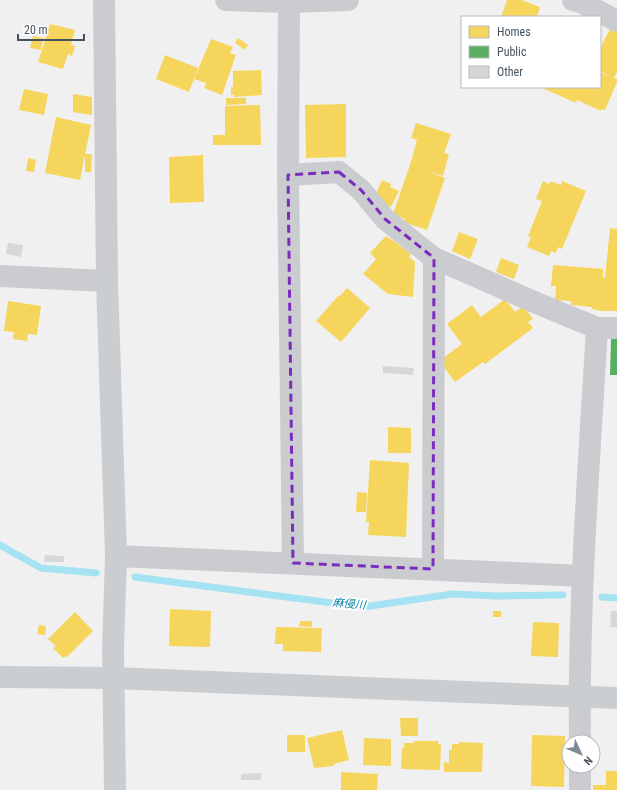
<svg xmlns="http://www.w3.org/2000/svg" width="617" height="790" viewBox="0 0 617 790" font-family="'Roboto Condensed','Noto Sans JP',sans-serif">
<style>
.homes{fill:#f6d55c}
.public{fill:#5aae61}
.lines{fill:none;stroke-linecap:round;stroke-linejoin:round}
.stream{stroke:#a5e2f2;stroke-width:7}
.building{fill:#d7d7d9}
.street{stroke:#caccd0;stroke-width:22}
.secondary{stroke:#cbced1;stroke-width:22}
.marked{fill:none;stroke:#7b2cbf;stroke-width:3;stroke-dasharray:8 5;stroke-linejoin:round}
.labels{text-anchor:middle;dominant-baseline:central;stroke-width:4;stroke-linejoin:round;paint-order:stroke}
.water-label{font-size:11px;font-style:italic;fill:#037d9d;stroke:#fff}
</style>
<rect width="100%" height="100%" fill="#f1f0f0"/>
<g class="homes">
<path d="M 507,0 L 522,0 L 540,7 L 537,17 L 501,17 Z"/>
<path d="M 50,24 L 75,30 L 71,45 L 75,46 L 72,56 L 68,54 L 63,69 L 38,62 Z"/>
<path d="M 610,29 L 617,33 L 617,72 L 614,78 L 617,79 L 617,82 L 605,110 L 601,109 L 601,111 L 577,100 L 576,103 L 540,87 L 600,87 L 600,72 L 612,77 L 600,71 L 600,48 Z"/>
<path d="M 33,36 L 43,38 L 41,50 L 30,48 Z"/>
<path d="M 238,38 L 248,45 L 245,50 L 235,43 Z"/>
<path d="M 211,39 L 233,47 L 230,53 L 236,55 L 222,95 L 204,88 L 206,83 L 194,79 Z"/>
<path d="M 165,55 L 198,68 L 189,92 L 156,79 Z"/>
<path d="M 261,70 L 262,95 L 234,97 L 234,95 L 231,95 L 231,87 L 233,87 L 233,71 Z"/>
<path d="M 24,89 L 48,94 L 44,115 L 19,110 Z"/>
<path d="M 73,94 L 92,97 L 92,115 L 73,112 Z"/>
<path d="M 226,98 L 246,98 L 246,104 L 226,105 Z"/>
<path d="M 346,104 L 346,157 L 306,158 L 305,105 Z"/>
<path d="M 260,105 L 261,145 L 225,145 L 225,106 Z"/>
<path d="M 56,117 L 91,125 L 80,180 L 45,173 Z"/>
<path d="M 416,123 L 451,134 L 444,153 L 449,154 L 443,176 L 427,171 L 445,178 L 427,230 L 403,222 L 405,219 L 393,214 L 410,165 L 417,140 L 411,138 Z"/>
<rect x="213" y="135" width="12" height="10"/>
<path d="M 85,154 L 92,154 L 91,172 L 85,172 Z"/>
<path d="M 203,155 L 204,202 L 170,203 L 169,157 Z"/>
<path d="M 28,158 L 36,160 L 34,172 L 26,171 Z"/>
<path d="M 382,180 L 391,184 L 390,187 L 399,191 L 391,207 L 374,198 Z"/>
<path d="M 543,181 L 549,184 L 550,181 L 561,185 L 562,181 L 586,191 L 562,249 L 558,247 L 556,253 L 551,251 L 549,256 L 527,247 L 531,237 L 528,236 L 542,201 L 536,199 Z"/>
<path d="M 610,228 L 617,229 L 617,311 L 601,311 L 592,309 L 592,307 L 571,305 L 571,301 L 555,300 L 556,286 L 551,286 L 553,265 L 603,269 L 603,278 L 605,278 Z"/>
<path d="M 459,232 L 478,239 L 470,259 L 452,251 Z"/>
<path d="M 386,236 L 394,241 L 411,254 L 409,257 L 415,262 L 413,297 L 388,294 L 363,274 L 376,259 L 370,253 Z"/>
<path d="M 501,258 L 519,265 L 514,279 L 496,272 Z"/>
<path d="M 347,288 L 370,308 L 341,342 L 316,321 L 339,295 L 340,296 Z"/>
<path d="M 505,299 L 515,312 L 523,306 L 533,319 L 528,322 L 533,328 L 485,364 L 483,362 L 455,382 L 439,361 L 462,344 L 447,324 L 472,305 L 481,317 Z"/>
<path d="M 8,301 L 41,306 L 37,335 L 28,334 L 27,341 L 13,339 L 14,332 L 4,331 Z"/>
<path d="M 388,427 L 411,428 L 411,453 L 388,453 Z"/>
<path d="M 370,460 L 409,463 L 406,537 L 368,535 L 369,522 L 366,522 Z"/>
<path d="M 357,492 L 367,493 L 366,512 L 356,512 Z"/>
<path d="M 170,609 L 211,611 L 210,647 L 169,646 Z"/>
<rect x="493" y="611" width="8" height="6"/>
<path d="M 75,612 L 93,631 L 66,658 L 65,656 L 63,658 L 53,648 L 56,646 L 48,639 Z"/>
<path d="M 300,621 L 312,621 L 312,627 L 299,626 Z"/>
<path d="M 533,622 L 559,623 L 558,657 L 531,656 Z"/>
<path d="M 39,625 L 46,626 L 45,635 L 37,634 Z"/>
<path d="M 276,627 L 322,628 L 321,652 L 283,651 L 283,644 L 275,644 Z"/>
<path d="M 400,718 L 418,718 L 418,736 L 401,736 Z"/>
<path d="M 342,730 L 349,760 L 334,764 L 334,766 L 314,768 L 307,738 Z"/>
<rect x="287" y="735" width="18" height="17"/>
<path d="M 532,735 L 565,736 L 564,787 L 531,786 Z"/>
<path d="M 364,738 L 391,739 L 391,766 L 363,765 Z"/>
<path d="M 414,741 L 438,741 L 438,744 L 441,744 L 440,770 L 401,769 L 402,748 L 404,748 L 404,743 L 414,743 Z"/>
<path d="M 459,742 L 483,743 L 482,772 L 444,772 L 444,762 L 449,763 L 449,750 L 452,750 L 452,744 L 459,744 Z"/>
<path d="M 606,771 L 617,771 L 617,790 L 593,790 L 593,785 L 606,785 Z"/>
<path d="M 341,772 L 378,774 L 377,790 L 341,790 Z"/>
</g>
<path class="public" d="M 611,339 L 617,339 L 617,375 L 610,375 Z"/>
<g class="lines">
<g class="stream">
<path d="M 0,545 L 41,568 L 96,573"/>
<path d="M 135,577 L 363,607 L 453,594 L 497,596 L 563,595"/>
<path d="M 602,597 L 617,598"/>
</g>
</g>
<g class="building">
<path d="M 8,243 L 23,245 L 21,257 L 6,254 Z"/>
<path d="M 383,366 L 414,368 L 413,375 L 383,373 Z"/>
<path d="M 45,555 L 64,556 L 64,562 L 44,562 Z"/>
<path d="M 611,611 L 617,611 L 617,627 L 610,627 Z"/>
<path d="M 261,773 L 261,780 L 241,780 L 241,774 Z"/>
</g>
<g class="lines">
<g class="street">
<path d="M 226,0 L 289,2 L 348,0"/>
<path d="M 573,0 L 581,2 L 617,21"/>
<path d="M 289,2 L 288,175 L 293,563"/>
<path d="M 288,175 L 339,172 L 361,190 L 385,219 L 434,258 L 539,304 L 597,328 L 617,328"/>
<path d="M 0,276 L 107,281 L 104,0"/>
<path d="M 116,556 L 583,576"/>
<path d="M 433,569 L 434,258"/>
<path d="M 580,742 C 578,604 589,465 597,328"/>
<path d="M 580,766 L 580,790"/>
</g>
<g class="secondary">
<path d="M 107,281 L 116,556 L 113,648 L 115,790"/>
<path d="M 0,677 L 113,678 L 617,698"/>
</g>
</g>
<path class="marked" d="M 339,172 L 361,190 L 385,219 L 434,258 L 433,569 L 293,563 L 288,175 Z"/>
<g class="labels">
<g class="water-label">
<text transform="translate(349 604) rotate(5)">麻侵川</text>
</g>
</g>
<rect x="461" y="16" width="140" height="72" fill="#ffffff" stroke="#b5babf"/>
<rect x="469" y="26" width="20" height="12" fill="#f6d55c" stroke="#b5babf"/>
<text x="497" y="36" font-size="12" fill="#46535f">Homes</text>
<rect x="469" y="46" width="20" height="12" fill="#5aae61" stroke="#b5babf"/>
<text x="497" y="56" font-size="12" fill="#46535f">Public</text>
<rect x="469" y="66" width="20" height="12" fill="#d7d7d9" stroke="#b5babf"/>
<text x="497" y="76" font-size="12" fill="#46535f">Other</text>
<g transform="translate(581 754) rotate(134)"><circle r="19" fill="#ffffff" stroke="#b5babf"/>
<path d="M0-3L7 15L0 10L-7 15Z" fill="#828a92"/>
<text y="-6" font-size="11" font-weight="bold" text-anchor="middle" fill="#46535f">N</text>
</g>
<path d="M18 34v6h66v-6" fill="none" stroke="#46535f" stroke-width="2"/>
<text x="24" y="34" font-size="12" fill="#46535f" stroke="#ffffff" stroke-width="3" paint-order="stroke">20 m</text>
</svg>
